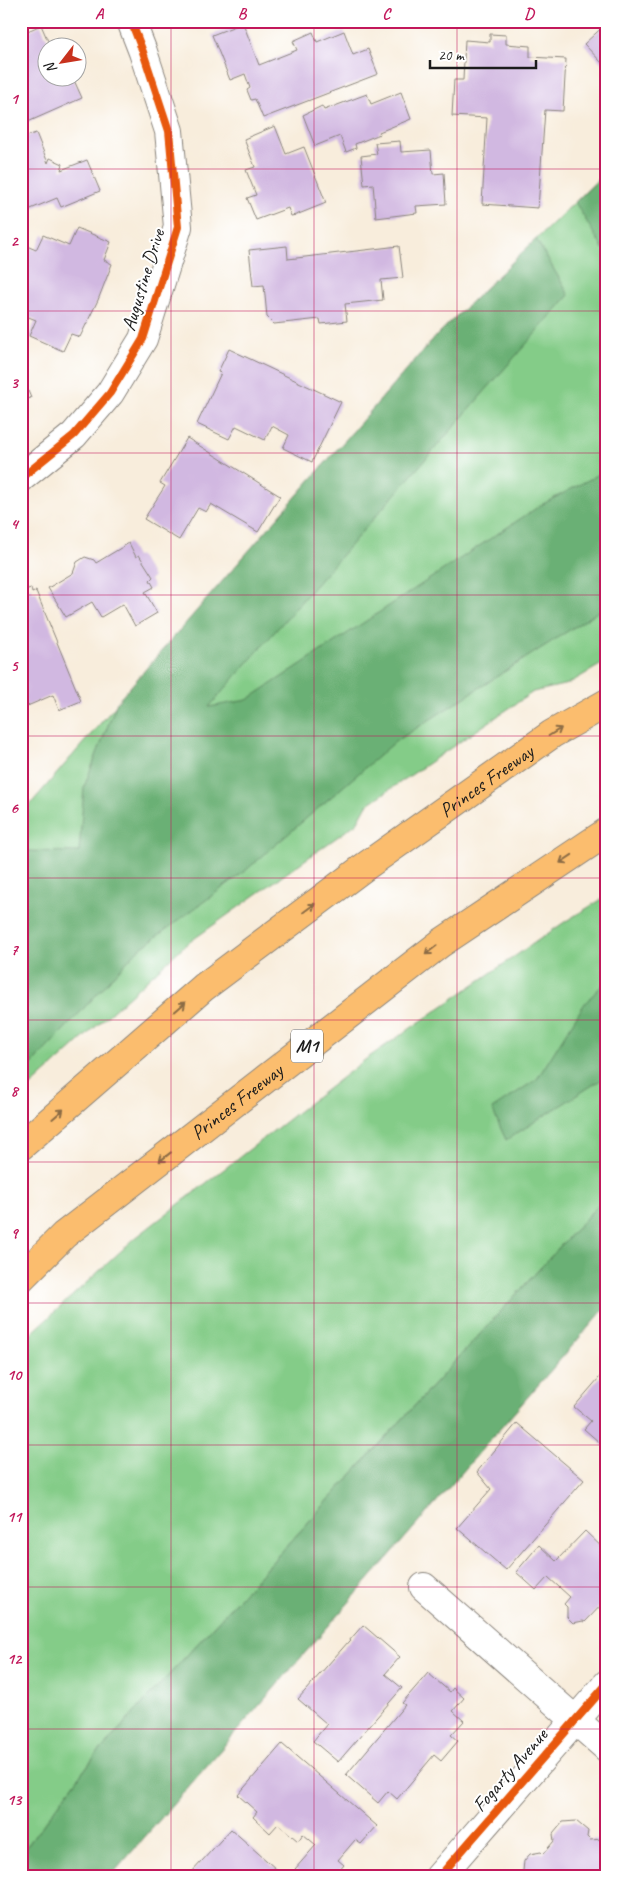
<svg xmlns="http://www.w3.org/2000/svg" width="628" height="1898" viewBox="0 0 628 1898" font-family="Caveat,sans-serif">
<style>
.green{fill:#84cc88;stroke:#507452}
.forest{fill:#6bb074;stroke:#446648}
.building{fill:#d1b8e1}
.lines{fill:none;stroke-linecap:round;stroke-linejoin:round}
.minor-casing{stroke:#8a847c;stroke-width:30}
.highway-casing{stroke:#8a847c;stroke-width:30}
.minor{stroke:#fff;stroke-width:28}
.highway{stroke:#fbbd6e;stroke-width:28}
.cycleway-casing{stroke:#fff;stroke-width:11}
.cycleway{stroke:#e8590c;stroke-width:8}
.oneway{stroke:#8c6c45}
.grid{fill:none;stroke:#c2185b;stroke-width:1;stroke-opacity:0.55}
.labels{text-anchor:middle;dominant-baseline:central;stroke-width:4;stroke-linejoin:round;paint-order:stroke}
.shield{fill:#fff;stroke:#606060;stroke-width:1}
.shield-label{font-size:19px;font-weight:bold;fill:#1c1c1c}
.street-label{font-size:20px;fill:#1c1c1c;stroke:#fff}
.neatline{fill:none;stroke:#c2185b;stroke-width:2}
.grid-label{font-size:16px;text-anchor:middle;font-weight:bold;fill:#c2185b}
</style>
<rect width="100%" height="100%" fill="#fff"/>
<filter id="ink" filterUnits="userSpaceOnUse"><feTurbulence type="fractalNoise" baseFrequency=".02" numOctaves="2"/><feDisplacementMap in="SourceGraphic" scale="10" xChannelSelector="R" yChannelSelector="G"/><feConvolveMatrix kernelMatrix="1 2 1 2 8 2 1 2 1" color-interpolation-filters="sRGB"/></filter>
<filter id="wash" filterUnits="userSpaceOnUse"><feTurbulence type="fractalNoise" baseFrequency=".0096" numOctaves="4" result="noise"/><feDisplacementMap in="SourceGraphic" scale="20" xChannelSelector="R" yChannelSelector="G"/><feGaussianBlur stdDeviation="1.12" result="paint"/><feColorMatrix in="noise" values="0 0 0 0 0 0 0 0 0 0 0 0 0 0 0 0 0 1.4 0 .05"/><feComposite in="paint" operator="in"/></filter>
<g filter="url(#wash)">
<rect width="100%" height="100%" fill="#f8eddc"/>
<g class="green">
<path d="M 607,171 L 607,661 L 568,684 L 533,692 L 367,805 L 357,823 L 184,946 L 21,1095 L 21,815 L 435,337 Z"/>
<path d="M 607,896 L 607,1195 L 95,1756 L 21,1854 L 21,1343 L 134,1239 L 366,1059 L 566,921 Z"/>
</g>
<g class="forest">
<path d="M 607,171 L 607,245 L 603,249 L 575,202 Z"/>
<path d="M 536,239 L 569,295 L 209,707 L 247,700 L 541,505 L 607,470 L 607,606 L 395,742 L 244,872 L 137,951 L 21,1076 L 21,856 L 27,851 L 79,852 L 84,787 L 117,702 L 435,337 Z"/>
<path d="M 607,980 L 607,1076 L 506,1140 L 492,1109 L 537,1079 L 585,1003 Z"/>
<path d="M 607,1195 L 607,1306 L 110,1877 L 21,1877 L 21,1854 L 95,1756 Z"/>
</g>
<g id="blocks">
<g class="building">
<path d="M 21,21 L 37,21 L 21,28 Z"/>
<path d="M 243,23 L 259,65 L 297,50 L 293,41 L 313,32 L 317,42 L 344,31 L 353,55 L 368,49 L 378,74 L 263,118 L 255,99 L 251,100 L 247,90 L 250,88 L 245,74 L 230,80 L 212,35 Z"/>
<path d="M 607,23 L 607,63 L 605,61 L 603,64 L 584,44 Z"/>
<path d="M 41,25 L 51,48 L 48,48 L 48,78 L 73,78 L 82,98 L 21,125 L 21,34 Z"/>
<path d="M 490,34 L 506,35 L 506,44 L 530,46 L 530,57 L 566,59 L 563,111 L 545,110 L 538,208 L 482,204 L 487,118 L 452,116 L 454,80 L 463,80 L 465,40 L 490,42 Z"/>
<path d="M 401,92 L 411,119 L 379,132 L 380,134 L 355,144 L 356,148 L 346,152 L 340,136 L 315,146 L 303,115 L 322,106 L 324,110 L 367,94 L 371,104 Z"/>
<path d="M 275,126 L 286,154 L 304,147 L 326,203 L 296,215 L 291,216 L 288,208 L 256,220 L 247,198 L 256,195 L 246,170 L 255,167 L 244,139 Z"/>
<path d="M 36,133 L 48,163 L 50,158 L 63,164 L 61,170 L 87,160 L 100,191 L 61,207 L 57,198 L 21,213 L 21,138 Z"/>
<path d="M 400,141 L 401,152 L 431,150 L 433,174 L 444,173 L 446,204 L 416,206 L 417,213 L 376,218 L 373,184 L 364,185 L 361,156 L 377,154 L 375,143 Z"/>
<path d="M 77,228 L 111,242 L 104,260 L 112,264 L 98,300 L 80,337 L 71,334 L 63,351 L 29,336 L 36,320 L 21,314 L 21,302 L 24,296 L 21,295 L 21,247 L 22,244 L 36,250 L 43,235 L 69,246 Z"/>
<path d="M 287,246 L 288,259 L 399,246 L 403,278 L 381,280 L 383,300 L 345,304 L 347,321 L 321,324 L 320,319 L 274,324 L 267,317 L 264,285 L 253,286 L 249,250 Z"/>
<path d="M 229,349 L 341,402 L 312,462 L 283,448 L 289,435 L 272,426 L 265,440 L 236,426 L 229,439 L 197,424 L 221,373 L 218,372 Z"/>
<path d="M 21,374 L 31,398 L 21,401 Z"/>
<path d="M 187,438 L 280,496 L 258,532 L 211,504 L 206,512 L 198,508 L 179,540 L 144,519 L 165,486 L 160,483 Z"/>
<path d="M 129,543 L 136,557 L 139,555 L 153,577 L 150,580 L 154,587 L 145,592 L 157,613 L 135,626 L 123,604 L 101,617 L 92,602 L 66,617 L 48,588 L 73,573 L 77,562 L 85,557 L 94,560 L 96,563 Z"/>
<path d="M 31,588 L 32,593 L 36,591 L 81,701 L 59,710 L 53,695 L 25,707 L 21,696 L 21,591 Z"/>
<path d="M 605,1371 L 607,1373 L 607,1449 L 584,1429 L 591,1421 L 574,1407 Z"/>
<path d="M 517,1423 L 584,1480 L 506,1570 L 457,1528 L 491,1489 L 477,1472 Z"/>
<path d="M 585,1531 L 607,1552 L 607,1599 L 585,1622 L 583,1621 L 573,1623 L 567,1617 L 567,1607 L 564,1604 L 570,1597 L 548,1577 L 536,1590 L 516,1572 L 539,1545 L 556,1561 Z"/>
<path d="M 363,1625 L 400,1657 L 385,1674 L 402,1688 L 338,1762 L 313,1741 L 327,1724 L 298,1699 Z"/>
<path d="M 428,1673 L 450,1692 L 453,1688 L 464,1698 L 453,1711 L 464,1721 L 451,1735 L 458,1741 L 441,1761 L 434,1755 L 397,1799 L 388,1791 L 378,1803 L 346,1775 L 405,1705 L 402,1703 Z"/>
<path d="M 282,1744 L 377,1826 L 361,1844 L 355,1840 L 338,1860 L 344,1865 L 334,1877 L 305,1877 L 295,1869 L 316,1845 L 303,1834 L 298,1841 L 278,1824 L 270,1833 L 253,1817 L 257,1812 L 238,1795 Z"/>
<path d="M 576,1821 L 588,1831 L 587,1837 L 590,1840 L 602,1839 L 607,1843 L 607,1877 L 522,1877 L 525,1873 L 523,1871 L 524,1861 L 530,1854 L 541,1852 L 543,1854 L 554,1841 L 553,1834 L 563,1822 Z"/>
<path d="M 231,1829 L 285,1877 L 197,1877 L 192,1872 Z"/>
</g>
</g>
</g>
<g filter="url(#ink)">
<use href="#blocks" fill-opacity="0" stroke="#8a847c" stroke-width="1"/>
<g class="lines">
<defs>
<g id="minor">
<path d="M 21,478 L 74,435 L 110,393 L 143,339 L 178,227 L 169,131 L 143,52 L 131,21"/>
<path d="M 424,1587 L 607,1748"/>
<path d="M 439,1877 L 607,1684"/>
</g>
<g id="highway">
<path id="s1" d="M 21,1146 L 204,987 L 363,868 L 552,734 L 607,703"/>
<path id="s2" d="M 21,1278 L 64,1235 L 441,943 L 607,832"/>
</g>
</defs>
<use href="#minor" class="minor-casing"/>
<use href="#highway" class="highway-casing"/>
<use href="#minor" class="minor"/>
<use href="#highway" class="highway"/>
<defs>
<g id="cycleway">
<path d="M 21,478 L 74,435 L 110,393 L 143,339 L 178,227 L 169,131 L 143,52 L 131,21"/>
<path d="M 439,1877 L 607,1684"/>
</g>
</defs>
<use href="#cycleway" class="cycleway-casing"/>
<use href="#cycleway" class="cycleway"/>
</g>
<defs><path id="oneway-shaft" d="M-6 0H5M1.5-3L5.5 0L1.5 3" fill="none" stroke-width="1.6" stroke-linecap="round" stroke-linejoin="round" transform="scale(1.25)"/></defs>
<g class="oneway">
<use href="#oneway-shaft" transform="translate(555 732) rotate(-32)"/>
<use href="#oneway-shaft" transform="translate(566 859) rotate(146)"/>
<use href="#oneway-shaft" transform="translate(309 908) rotate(-37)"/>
<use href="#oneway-shaft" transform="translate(431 950) rotate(142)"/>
<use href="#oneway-shaft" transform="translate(180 1007) rotate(-41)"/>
<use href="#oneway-shaft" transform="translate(58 1114) rotate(-41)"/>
<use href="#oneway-shaft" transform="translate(165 1157) rotate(142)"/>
</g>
</g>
<path class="grid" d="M 171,21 L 171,1877M 314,21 L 314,1877M 457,21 L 457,1877M 21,169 L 607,169M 21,311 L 607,311M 21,453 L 607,453M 21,595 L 607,595M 21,736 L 607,736M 21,878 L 607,878M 21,1020 L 607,1020M 21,1162 L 607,1162M 21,1303 L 607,1303M 21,1445 L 607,1445M 21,1587 L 607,1587M 21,1729 L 607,1729"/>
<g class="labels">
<rect class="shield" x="291" y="1029.5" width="32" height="33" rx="4"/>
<g class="shield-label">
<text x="307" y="1046">M1</text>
</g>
<g class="street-label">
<text transform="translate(143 280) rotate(-73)">Augustine Drive</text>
<text stroke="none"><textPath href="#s1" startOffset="592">Princes Freeway</textPath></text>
<text stroke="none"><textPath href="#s2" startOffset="279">Princes Freeway</textPath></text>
<text transform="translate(510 1770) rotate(-49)">Fogarty Avenue</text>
</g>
</g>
<rect width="628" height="1898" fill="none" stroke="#fff" stroke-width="55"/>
<g transform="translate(62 62) rotate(239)"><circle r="24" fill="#ffffff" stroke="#a4a4a4"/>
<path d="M0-4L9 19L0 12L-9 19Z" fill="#c8321e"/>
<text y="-8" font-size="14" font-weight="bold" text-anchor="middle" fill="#1c1c1c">N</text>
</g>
<path d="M430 60v8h106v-8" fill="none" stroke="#1c1c1c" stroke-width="2.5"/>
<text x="438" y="60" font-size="15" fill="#1c1c1c" stroke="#ffffff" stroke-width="4" paint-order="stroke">20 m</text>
<rect x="28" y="28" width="572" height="1842" class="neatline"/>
<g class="grid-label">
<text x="99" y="19">A</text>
<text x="242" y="19">B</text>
<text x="386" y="19">C</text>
<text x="529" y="19">D</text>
<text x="14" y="104">1</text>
<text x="14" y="246">2</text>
<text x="14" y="388">3</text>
<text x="14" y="529">4</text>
<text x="14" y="671">5</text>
<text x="14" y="813">6</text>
<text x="14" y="955">7</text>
<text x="14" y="1096">8</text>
<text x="14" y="1238">9</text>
<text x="14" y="1380">10</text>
<text x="14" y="1522">11</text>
<text x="14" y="1664">12</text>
<text x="14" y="1805">13</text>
</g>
</svg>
